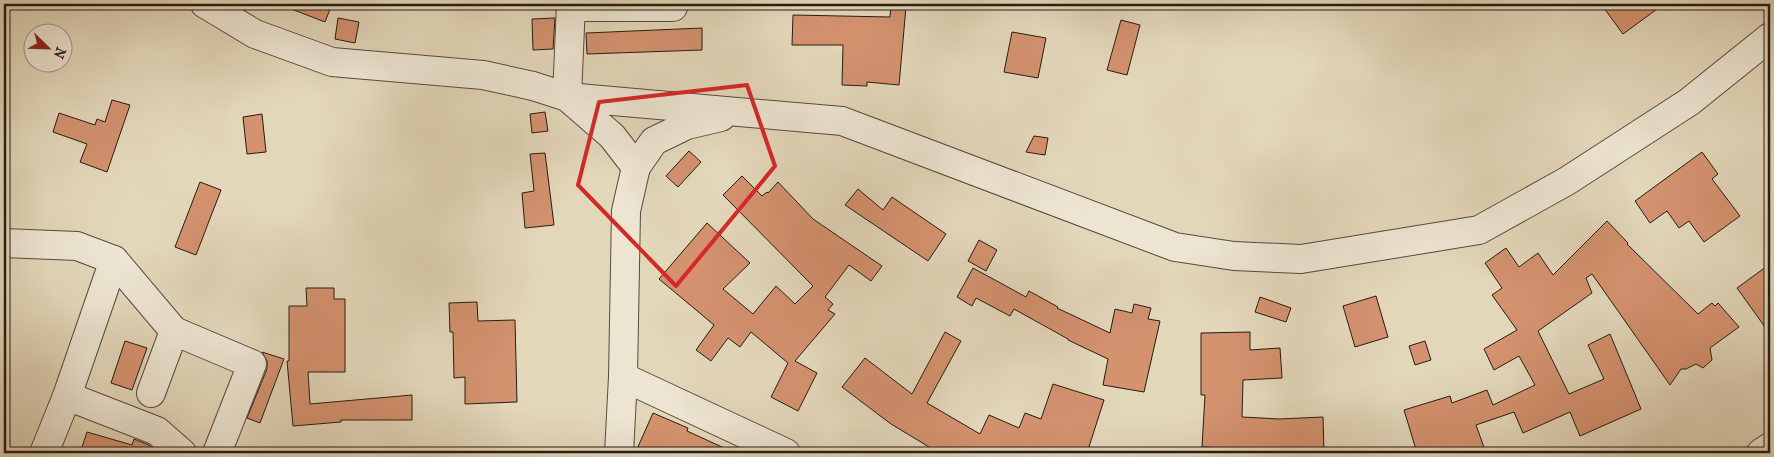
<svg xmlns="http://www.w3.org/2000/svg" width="1774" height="457" viewBox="0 0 1774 457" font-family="'IM FELL French Canon',serif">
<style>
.building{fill:#d4926f;stroke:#261c13}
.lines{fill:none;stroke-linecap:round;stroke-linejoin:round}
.minor-casing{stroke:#554b3d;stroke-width:30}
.minor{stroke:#ede5d2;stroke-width:28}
.marked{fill:none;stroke:#d62828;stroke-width:4;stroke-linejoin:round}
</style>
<rect width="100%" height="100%" fill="#e3d7ba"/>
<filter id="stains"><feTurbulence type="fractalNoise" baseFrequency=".004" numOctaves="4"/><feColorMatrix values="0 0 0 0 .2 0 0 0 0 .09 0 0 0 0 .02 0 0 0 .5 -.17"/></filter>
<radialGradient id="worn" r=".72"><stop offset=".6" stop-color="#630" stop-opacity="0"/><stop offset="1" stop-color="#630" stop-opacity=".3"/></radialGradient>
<g class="building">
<path d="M 281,4 L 332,4 L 325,22 L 281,5 Z"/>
<path d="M 1601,4 L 1664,4 L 1623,34 Z"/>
<path d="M 891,6 L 906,7 L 899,85 L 867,82 L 867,86 L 842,85 L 843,45 L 792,45 L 793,15 L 890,17 Z"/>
<path d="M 338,18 L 359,22 L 355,43 L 335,39 Z"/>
<path d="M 555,18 L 553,49 L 533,50 L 532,19 Z"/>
<path d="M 1121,20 L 1140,25 L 1127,75 L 1107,70 Z"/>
<path d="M 702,28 L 702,50 L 587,54 L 586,33 Z"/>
<path d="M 1012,32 L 1046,38 L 1038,78 L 1004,72 Z"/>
<path d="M 112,100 L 130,105 L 107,172 L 80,162 L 87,144 L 53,132 L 59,113 L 95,125 L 97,119 L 105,122 Z"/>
<path d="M 545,112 L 548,131 L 532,133 L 530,114 Z"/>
<path d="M 262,114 L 266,152 L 247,154 L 243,117 Z"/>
<path d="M 1034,136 L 1048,138 L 1045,155 L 1026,152 Z"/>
<path d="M 689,151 L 701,162 L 678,187 L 666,176 Z"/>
<path d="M 1702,152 L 1718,174 L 1712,179 L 1740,216 L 1704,242 L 1689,221 L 1679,228 L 1667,211 L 1650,223 L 1635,201 Z"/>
<path d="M 545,153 L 554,225 L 525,228 L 522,193 L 534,191 L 530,154 Z"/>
<path d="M 742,176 L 762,196 L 767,192 L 768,193 L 778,182 L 813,219 L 882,266 L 871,281 L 849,265 L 825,297 L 833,304 L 828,310 L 835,314 L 795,361 L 817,373 L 798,411 L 771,397 L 788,363 L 751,332 L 740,347 L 728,338 L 711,361 L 696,350 L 714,325 L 659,279 L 707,223 L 750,263 L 723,289 L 753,314 L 776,286 L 795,304 L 813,286 L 723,195 Z"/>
<path d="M 200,182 L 221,190 L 196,255 L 175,247 Z"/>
<path d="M 858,189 L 883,210 L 892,197 L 946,234 L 928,261 L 845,205 Z"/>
<path d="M 1607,221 L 1628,243 L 1627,244 L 1698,314 L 1712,303 L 1715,306 L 1718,303 L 1739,327 L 1710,348 L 1712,360 L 1703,368 L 1696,364 L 1686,369 L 1681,369 L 1670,385 L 1592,274 L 1586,278 L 1592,293 L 1538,331 L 1569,394 L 1604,379 L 1588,345 L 1610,334 L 1641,409 L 1580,436 L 1570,412 L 1523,433 L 1514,412 L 1476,425 L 1486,453 L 1417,453 L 1404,410 L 1450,396 L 1452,403 L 1487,390 L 1493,405 L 1535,385 L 1519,356 L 1494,370 L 1484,349 L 1517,330 L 1492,295 L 1502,288 L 1485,263 L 1506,248 L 1519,267 L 1538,253 L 1553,275 Z"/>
<path d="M 979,240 L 997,250 L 986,271 L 968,261 Z"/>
<path d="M 1770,264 L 1770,334 L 1737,288 Z"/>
<path d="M 973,268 L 1026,297 L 1029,291 L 1058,307 L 1057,308 L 1110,333 L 1115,309 L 1132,313 L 1134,304 L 1151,308 L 1148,319 L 1160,321 L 1144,392 L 1103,385 L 1108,359 L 1068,340 L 1068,339 L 1014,309 L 1010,316 L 976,298 L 972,306 L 957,297 Z"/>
<path d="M 306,288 L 334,288 L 334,299 L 345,299 L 345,372 L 308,372 L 310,404 L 412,395 L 412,420 L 341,420 L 341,422 L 293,426 L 287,361 L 289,361 L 289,306 L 307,306 Z"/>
<path d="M 1376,296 L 1388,337 L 1355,347 L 1343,306 Z"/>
<path d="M 1260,297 L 1291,308 L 1286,322 L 1255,312 Z"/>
<path d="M 477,302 L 478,321 L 515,320 L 517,402 L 465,404 L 465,377 L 454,378 L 453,332 L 450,332 L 449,303 Z"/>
<path d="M 945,332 L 961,341 L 927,403 L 980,434 L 989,415 L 1019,428 L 1025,413 L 1041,419 L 1053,384 L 1104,400 L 1087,453 L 939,453 L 891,424 L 842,387 L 865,358 L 912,394 Z"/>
<path d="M 1250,332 L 1250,350 L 1280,348 L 1282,378 L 1243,380 L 1242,417 L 1279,419 L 1323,417 L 1324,453 L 1280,453 L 1280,450 L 1202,447 L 1205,395 L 1201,395 L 1201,333 Z"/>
<path d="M 125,341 L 147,348 L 132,390 L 111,383 Z"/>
<path d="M 1425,341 L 1431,360 L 1415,365 L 1409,346 Z"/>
<path d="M 262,352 L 284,359 L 260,423 L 247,418 L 267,369 L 267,361 Z"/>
<path d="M 653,413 L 688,428 L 687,431 L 735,453 L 647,453 L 637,449 Z"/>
<path d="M 87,432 L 132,445 L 134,439 L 149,445 L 155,450 L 154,453 L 80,453 Z"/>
</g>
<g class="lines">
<defs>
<g id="minor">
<path d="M 205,4 L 255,34 L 332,62 L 483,75 L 533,86 L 567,97 L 842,121 L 1175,247 L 1234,256 L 1301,259 L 1479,230 L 1567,181 L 1689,102 L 1770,37"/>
<path d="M 571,4 L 567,97 L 612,136 L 636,167"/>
<path d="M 571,7 L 673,7"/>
<path d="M 4,243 L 77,246 L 114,260 L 174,331 L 252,364 L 217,453"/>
<path d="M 623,377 L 786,453"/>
<path d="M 151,393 L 174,331"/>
<path d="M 67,396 L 157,431 L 182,453"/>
<path d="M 44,453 L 67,396 L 114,260"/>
<path d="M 619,453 L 623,377 L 626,211 L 636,167 L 654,141 L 687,125 L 721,117"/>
<path d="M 1761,453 L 1770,447"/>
</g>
</defs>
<use href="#minor" class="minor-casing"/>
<use href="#minor" class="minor"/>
</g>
<path class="marked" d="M 747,85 L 775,166 L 676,286 L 578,185 L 599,102 Z"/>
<rect width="1774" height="457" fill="none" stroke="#e3d7ba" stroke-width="20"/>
<rect x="5" y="5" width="1764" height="447" fill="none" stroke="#261c13" stroke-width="2.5"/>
<rect x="10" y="10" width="1754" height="437" fill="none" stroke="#261c13"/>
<g transform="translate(48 48) rotate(113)"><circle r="24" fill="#ede5d2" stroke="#9d9586"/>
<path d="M0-4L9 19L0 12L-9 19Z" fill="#8f2418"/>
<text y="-8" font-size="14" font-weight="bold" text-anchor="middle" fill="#261c13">N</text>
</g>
<rect width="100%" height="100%" filter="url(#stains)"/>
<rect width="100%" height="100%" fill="url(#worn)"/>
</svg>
